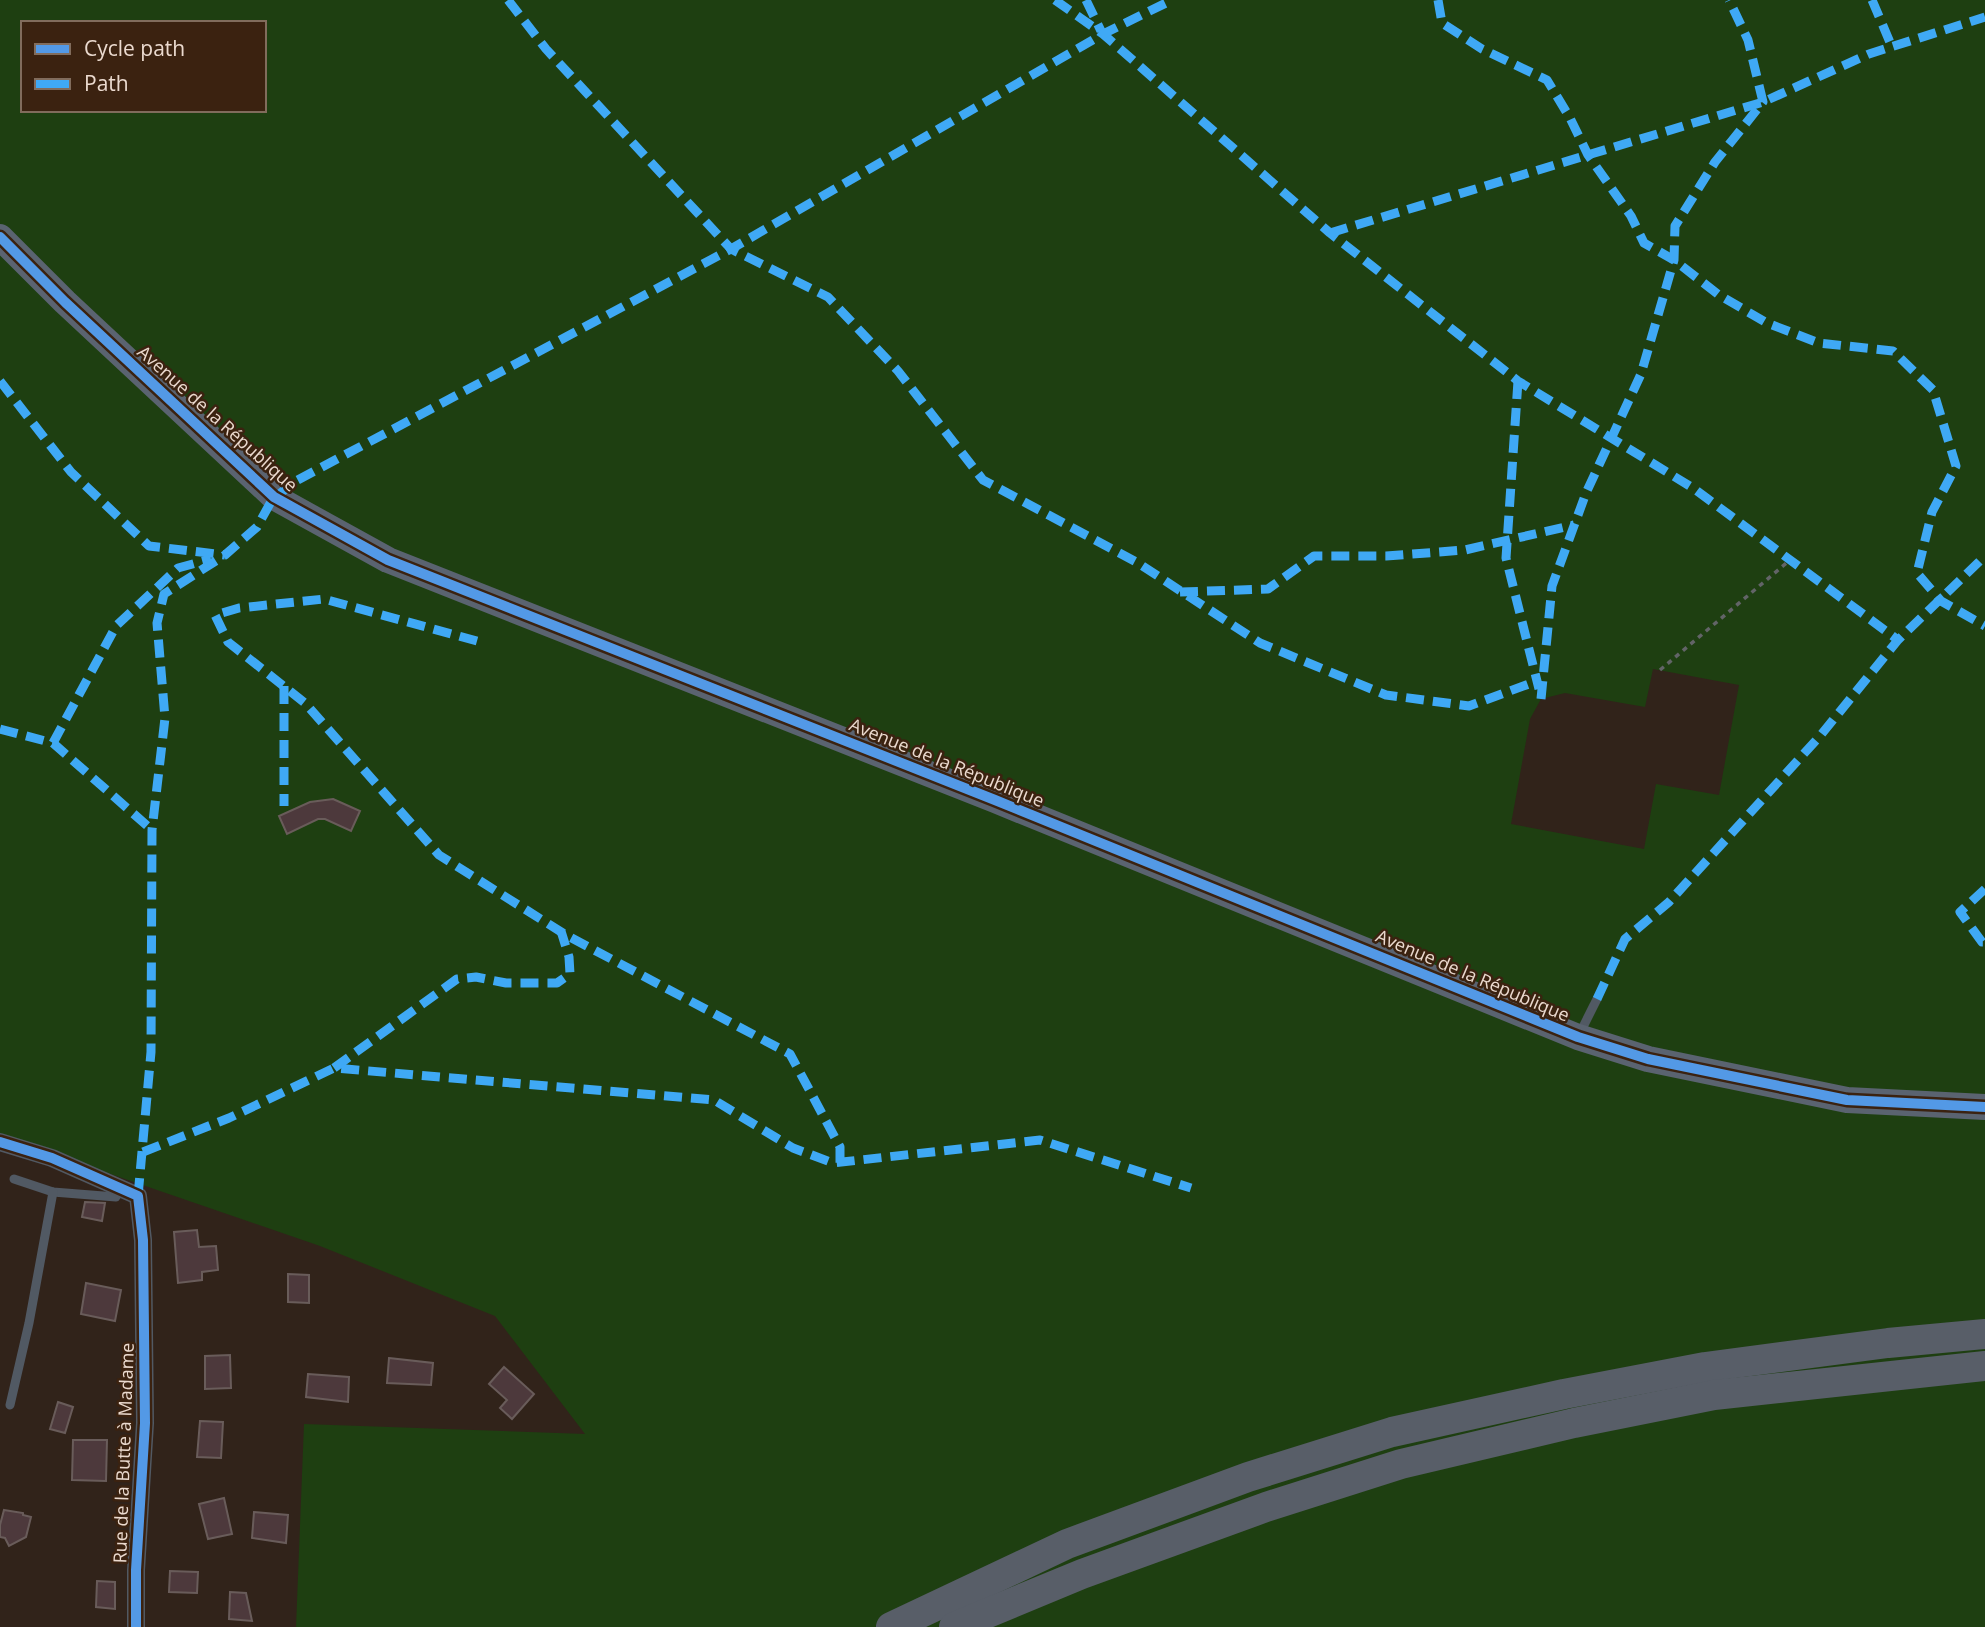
<svg xmlns="http://www.w3.org/2000/svg" width="1985" height="1627" viewBox="0 0 1985 1627" font-family="'Open Sans',sans-serif">
<style>
.green{fill:#1e3f11;fill-rule:evenodd}
.building{fill:#4d393c;stroke:#695c5a;stroke-width:2}
.lines{fill:none;stroke-linecap:round;stroke-linejoin:round}
.path{stroke:#626467;stroke-width:3.5;stroke-dasharray:5 5;stroke-linecap:butt}
.service{stroke:#515963;stroke-width:9}
.minor{stroke:#515963;stroke-width:18}
.secondary{stroke:#5a6370;stroke-width:26}
.trunk{stroke:#585e68;stroke-width:30}
.quiet{stroke:#3fa9f5;stroke-width:9;stroke-dasharray:18 9;stroke-linecap:butt}
.cycleway-casing{stroke:#3b2210;stroke-width:15}
.cycleway{stroke:#5399e6;stroke-width:10}
.labels{text-anchor:middle;dominant-baseline:central;stroke-width:5;stroke-linejoin:round;paint-order:stroke}
.street-label{font-size:18px;fill:#ebdacf;stroke:#3b2210}
</style>
<rect width="100%" height="100%" fill="#31231a"/>
<path class="green" d="M 0,0 L 1985,0 L 1985,1627 L 296,1627 L 304,1424 L 585,1434 L 495,1316 L 320,1246 L 0,1136 ZM 23,23 L 264,23 L 264,110 L 23,110 ZM 1653,669 L 1739,685 L 1719,795 L 1656,784 L 1644,849 L 1511,824 L 1530,719 L 1541,699 L 1565,693 L 1645,707 Z"/>
<g class="building">
<path d="M 333,799 L 360,811 L 351,831 L 325,819 L 318,819 L 287,834 L 279,816 L 310,802 Z"/>
<path d="M 85,1202 L 105,1203 L 102,1221 L 82,1217 Z"/>
<path d="M 197,1230 L 199,1247 L 216,1246 L 218,1270 L 202,1272 L 202,1280 L 178,1283 L 174,1232 Z"/>
<path d="M 288,1274 L 309,1275 L 309,1303 L 288,1302 Z"/>
<path d="M 86,1283 L 121,1290 L 115,1321 L 81,1314 Z"/>
<path d="M 230,1355 L 231,1388 L 205,1389 L 205,1356 Z"/>
<path d="M 389,1358 L 433,1363 L 431,1385 L 387,1383 Z"/>
<path d="M 504,1367 L 534,1394 L 512,1419 L 500,1408 L 507,1400 L 489,1384 Z"/>
<path d="M 308,1374 L 349,1377 L 348,1402 L 306,1397 Z"/>
<path d="M 58,1402 L 73,1407 L 65,1433 L 50,1429 Z"/>
<path d="M 200,1421 L 223,1422 L 221,1458 L 197,1457 Z"/>
<path d="M 73,1440 L 107,1440 L 106,1481 L 72,1480 Z"/>
<path d="M 224,1498 L 232,1534 L 208,1539 L 199,1504 Z"/>
<path d="M 4,1510 L 23,1513 L 23,1515 L 31,1517 L 26,1537 L 9,1546 L 5,1538 L 0,1537 L 0,1525 Z"/>
<path d="M 254,1512 L 288,1515 L 286,1543 L 252,1538 Z"/>
<path d="M 170,1571 L 198,1572 L 197,1593 L 169,1592 Z"/>
<path d="M 97,1581 L 115,1582 L 115,1609 L 96,1607 Z"/>
<path d="M 230,1592 L 246,1593 L 252,1621 L 229,1619 Z"/>
</g>
<g class="lines">
<path class="path" d="M 1660,670 L 1790,560"/>
<g class="service">
<path d="M 1579,1035 L 1597,999"/>
<path d="M 14,1179 L 53,1192 L 116,1197 L 120,1188"/>
<path d="M 10,1405 L 29,1323 L 53,1192"/>
</g>
<path class="minor" d="M 0,1142 L 52,1158 L 138,1196 L 143,1240 L 145,1423 L 136,1570 L 136,1627"/>
<path class="secondary" d="M 0,237 L 65,302 L 274,497 L 388,560 L 995,800 L 1578,1037 L 1648,1059 L 1847,1100 L 1985,1107"/>
<g class="trunk">
<path d="M 891,1627 L 1067,1544 L 1248,1477 L 1392,1432 L 1564,1394 L 1705,1367 L 1888,1343 L 1985,1334"/>
<path d="M 954,1627 L 1082,1574 L 1266,1507 L 1401,1464 L 1574,1423 L 1714,1395 L 1985,1366"/>
</g>
<g class="quiet">
<path d="M 508,0 L 546,49 L 731,249 L 828,297 L 898,371 L 983,480 L 1138,563 L 1260,643 L 1386,695 L 1469,706 L 1537,681"/>
<path d="M 1055,0 L 1103,34 L 1330,233 L 1518,381 L 1693,488 L 1898,640"/>
<path d="M 1086,0 L 1101,31"/>
<path d="M 1438,0 L 1442,23 L 1482,49 L 1547,80 L 1570,118 L 1588,155 L 1631,216 L 1644,243 L 1674,260 L 1719,295 L 1767,323 L 1819,343 L 1893,351 L 1933,390 L 1956,466 L 1932,512 L 1917,573 L 1941,601 L 1985,626"/>
<path d="M 1872,0 L 1892,47"/>
<path d="M 1330,233 L 1763,102 L 1869,54 L 1985,17"/>
<path d="M 0,381 L 71,472 L 149,546 L 225,555"/>
<path d="M 1518,381 L 1506,558 L 1539,689"/>
<path d="M 1180,592 L 1268,589 L 1314,556 L 1386,556 L 1465,550 L 1574,525"/>
<path d="M 477,641 L 324,599 L 239,608 L 215,615 L 228,642 L 305,703 L 439,855 L 566,935 L 790,1054 L 840,1147 L 840,1163"/>
<path d="M 284,686 L 284,806"/>
<path d="M 1541,699 L 1552,586 L 1586,493 L 1641,374 L 1674,260 L 1675,226 L 1715,162 L 1763,102 L 1748,40 L 1729,0"/>
<path d="M 0,729 L 53,743 L 152,830"/>
<path d="M 53,743 L 116,626 L 178,568 L 211,559"/>
<path d="M 1985,889 L 1960,912 L 1982,942 L 1985,942"/>
<path d="M 1597,999 L 1625,939 L 1669,902 L 1820,736 L 1898,640 L 1985,556"/>
<path d="M 334,1068 L 457,979 L 476,977 L 506,983 L 557,983 L 570,974 L 569,957 L 561,931"/>
<path d="M 143,1152 L 229,1118 L 334,1068 L 714,1100 L 793,1148 L 833,1163 L 1040,1140 L 1191,1188"/>
<path d="M 138,1196 L 151,1052 L 152,830 L 165,718 L 157,623 L 164,594 L 225,555 L 257,527 L 272,500 L 294,482 L 731,249 L 1103,34 L 1172,0"/>
</g>
<defs>
<g id="cycleway">
<path d="M 0,237 L 65,302 L 274,497 L 388,560 L 995,800 L 1578,1037 L 1648,1059 L 1847,1100 L 1985,1107"/>
<path d="M 0,1142 L 52,1158 L 138,1196 L 143,1240 L 145,1423 L 136,1570 L 136,1627"/>
</g>
</defs>
<use href="#cycleway" class="cycleway-casing"/>
<use href="#cycleway" class="cycleway"/>
</g>
<g class="labels">
<g class="street-label">
<text transform="translate(218 418) rotate(42)">Avenue de la République</text>
<text transform="translate(947 762) rotate(22)">Avenue de la République</text>
<text transform="translate(1473 975) rotate(23)">Avenue de la République</text>
<text transform="translate(123 1453) rotate(-88)">Rue de la Butte à Madame</text>
</g>
</g>
<rect x="21" y="21" width="245" height="91" fill="#3b2210" stroke="#816c5c" stroke-width="2"/>
<rect x="35" y="44" width="35" height="10" fill="#5399e6" stroke="#816c5c" stroke-width="2"/>
<text x="84" y="56" font-size="21" fill="#ebdacf">Cycle path</text>
<rect x="35" y="79" width="35" height="10" fill="#3fa9f5" stroke="#816c5c" stroke-width="2"/>
<text x="84" y="91" font-size="21" fill="#ebdacf">Path</text>
</svg>
